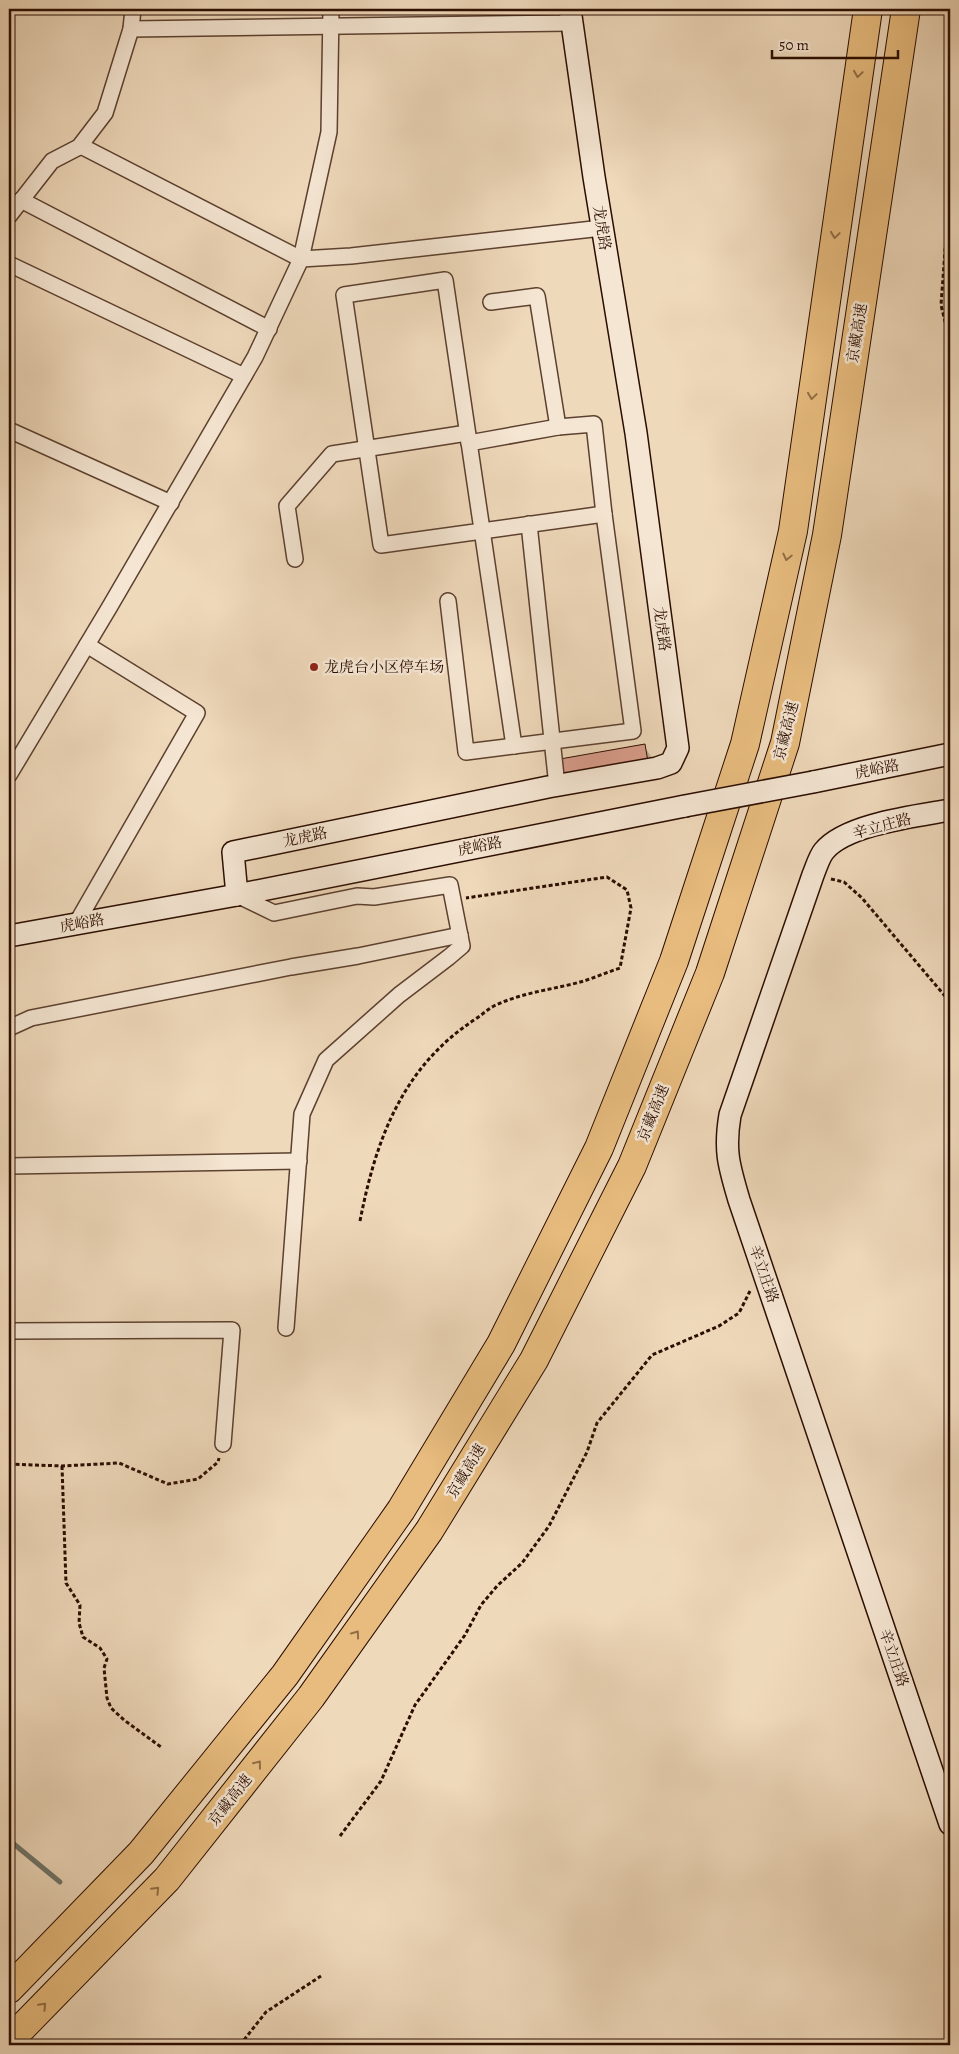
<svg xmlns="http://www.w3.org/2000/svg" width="959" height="2054" viewBox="0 0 959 2054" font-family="Alegreya,'Noto Serif SC',serif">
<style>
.shadow{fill:#0003}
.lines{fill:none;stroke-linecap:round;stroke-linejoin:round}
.stream{stroke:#6e756b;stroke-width:5}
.building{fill:#da9d8c;stroke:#2b0d00}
.street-casing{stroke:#5c402f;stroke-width:18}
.secondary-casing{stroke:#2b0d00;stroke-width:24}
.highway-casing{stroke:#2b0d00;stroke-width:30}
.path{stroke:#2b0d00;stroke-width:3;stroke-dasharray:4 2.5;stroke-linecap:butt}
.street{stroke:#f5e6d3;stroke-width:15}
.secondary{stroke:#f5e6d3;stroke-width:21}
.highway{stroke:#e8bc7e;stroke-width:28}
.secondary-bridge-casing{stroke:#2b0d00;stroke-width:24;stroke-linecap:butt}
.secondary-bridge{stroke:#f5e6d3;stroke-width:21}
.oneway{stroke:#936d45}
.poi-dot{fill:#8f2418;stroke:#f5e6d3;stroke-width:2}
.labels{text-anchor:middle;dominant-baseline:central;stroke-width:5;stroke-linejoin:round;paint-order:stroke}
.street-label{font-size:15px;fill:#2b0d00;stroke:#f5e6d3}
.poi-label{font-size:15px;fill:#2b0d00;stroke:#f5e6d3;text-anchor:start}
</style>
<rect width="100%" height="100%" fill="#efd9bb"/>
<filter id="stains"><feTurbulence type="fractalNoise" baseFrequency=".004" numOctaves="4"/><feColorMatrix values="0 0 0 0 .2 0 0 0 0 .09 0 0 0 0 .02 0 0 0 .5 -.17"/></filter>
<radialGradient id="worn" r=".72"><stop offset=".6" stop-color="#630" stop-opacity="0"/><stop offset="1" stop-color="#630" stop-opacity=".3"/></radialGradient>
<path class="shadow" d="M 644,746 L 652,758 L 572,789 Z"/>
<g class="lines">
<path class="stream" d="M 9,1840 L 60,1882"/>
</g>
<path class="building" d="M 645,744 L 648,762 L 564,777 L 560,759 Z"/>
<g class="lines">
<defs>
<g id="street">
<path d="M 131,29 L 571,23"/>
<path d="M 79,147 L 83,147 L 301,259 L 351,256 L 602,228"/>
<path d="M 21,200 L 269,329"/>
<path d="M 9,216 L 52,161 L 79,147 L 105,113 L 131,29 L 133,9"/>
<path d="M 9,264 L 244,376"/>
<path d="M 9,430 L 171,503"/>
<path d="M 469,443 L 558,427"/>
<path d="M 529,524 L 557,786"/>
<path d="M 295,559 L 287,506 L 332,454 L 467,433"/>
<path d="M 448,601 L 466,752 L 633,731 L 604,514 L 594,424 L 558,427 L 537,296 L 491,302"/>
<path d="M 514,746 C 491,591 468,435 445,280 L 344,295 L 381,545 L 604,514"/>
<path d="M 9,775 L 109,608 L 255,357 L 301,259 L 329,132 L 331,9"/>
<path d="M 237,895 L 274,913 L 357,896 L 374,897 L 450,885 L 462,946 L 449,957 L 399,995 L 326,1060 L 302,1114 L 286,1328"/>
<path d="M 76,924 L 197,713 L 87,645"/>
<path d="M 9,1028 L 31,1018 L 291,967 L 358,956 L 460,935"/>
<path d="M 9,1166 L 299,1161"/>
<path d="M 9,1331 L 232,1330 L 223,1444"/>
</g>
<g id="secondary">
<path d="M 813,782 L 950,754"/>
<path d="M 950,810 C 917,816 846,824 824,851 C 819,857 816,868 813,875 L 730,1115 C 724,1151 729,1166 739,1200 L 950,1824"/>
<path d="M 237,895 L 233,852 L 548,787 L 657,768 L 671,763 L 678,748 L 636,433 L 594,177 L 570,9"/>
<path d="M 9,936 L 237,895 L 685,806"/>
</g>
<g id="highway">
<path d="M 9,1989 L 141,1853 L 285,1675 L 401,1510 L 501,1344 L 599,1148 L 674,961 L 745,744 L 793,531 L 868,9"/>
<path d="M 9,2041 L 167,1879 L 311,1697 L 429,1531 L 534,1360 L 632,1166 L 710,973 L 785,743 L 827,535 L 906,9"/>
</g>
</defs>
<use href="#street" class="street-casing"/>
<use href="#secondary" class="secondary-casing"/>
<use href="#highway" class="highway-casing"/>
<g class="path">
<path d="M 950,183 L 941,305 L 950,342"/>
<path d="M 831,879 L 844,882 L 862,898 L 950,1002"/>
<path d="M 360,1221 C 376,1139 402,1068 474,1020 C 482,1015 489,1008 496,1005 C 524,992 556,989 584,981 C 596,977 608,972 620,968 L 631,908 L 627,890 L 607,877 L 466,898"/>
<path d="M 9,1464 L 62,1466 L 119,1463 L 168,1484 L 198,1479 L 218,1462 L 219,1458"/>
<path d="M 62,1466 L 66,1583 L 80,1605 L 79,1623 L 83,1637 L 100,1648 L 107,1659 L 104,1668 L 107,1698 L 111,1708 L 124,1720 L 161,1747"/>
<path d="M 340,1836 L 381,1781 L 415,1705 L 465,1635 L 481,1605 L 497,1586 L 522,1563 L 549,1526 L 587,1452 L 597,1423 L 652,1355 L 719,1326 L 739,1313 L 750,1291"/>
<path d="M 240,2045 L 266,2012 L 321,1976"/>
</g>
<use href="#street" class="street"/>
<use href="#secondary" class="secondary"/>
<use href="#highway" class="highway"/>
<defs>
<path id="secondary-bridge" d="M 685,806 L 813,782"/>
</defs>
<use href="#secondary-bridge" class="secondary-bridge-casing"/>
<use href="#secondary-bridge" class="secondary-bridge"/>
</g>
<defs><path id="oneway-chevron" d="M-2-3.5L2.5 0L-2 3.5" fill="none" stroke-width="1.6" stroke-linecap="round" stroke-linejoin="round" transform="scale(1.25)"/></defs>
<g class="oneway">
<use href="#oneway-chevron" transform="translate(858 74) rotate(98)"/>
<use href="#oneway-chevron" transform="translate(835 235) rotate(98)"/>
<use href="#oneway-chevron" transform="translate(812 396) rotate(98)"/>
<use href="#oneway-chevron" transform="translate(787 557) rotate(103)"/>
<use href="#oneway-chevron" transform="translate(356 1634) rotate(-54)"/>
<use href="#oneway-chevron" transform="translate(258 1764) rotate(-52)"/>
<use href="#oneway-chevron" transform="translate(156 1890) rotate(-46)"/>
<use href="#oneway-chevron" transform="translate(43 2006) rotate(-46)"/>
</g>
<circle class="poi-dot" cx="314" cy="667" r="5"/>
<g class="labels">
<g class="street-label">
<text transform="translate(602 228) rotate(81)">龙虎路</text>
<text transform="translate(857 333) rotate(-81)">京藏高速</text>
<text transform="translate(662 629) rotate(82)">龙虎路</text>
<text transform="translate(786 731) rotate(-76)">京藏高速</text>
<text transform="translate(877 769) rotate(-11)">虎峪路</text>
<text transform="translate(882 826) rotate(-15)">辛立庄路</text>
<text transform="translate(305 837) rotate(-12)">龙虎路</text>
<text transform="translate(480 846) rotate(-11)">虎峪路</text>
<text transform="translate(82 923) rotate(-10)">虎峪路</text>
<text transform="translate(653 1113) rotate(-68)">京藏高速</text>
<text transform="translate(764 1274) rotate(71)">辛立庄路</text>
<text transform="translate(466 1471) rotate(-59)">京藏高速</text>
<text transform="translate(894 1658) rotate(71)">辛立庄路</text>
<text transform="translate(230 1800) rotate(-52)">京藏高速</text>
</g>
<g class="poi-label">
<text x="324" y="667">龙虎台小区停车场</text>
</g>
</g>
<rect width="959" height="2054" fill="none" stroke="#efd9bb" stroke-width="30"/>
<rect x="10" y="10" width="939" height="2034" fill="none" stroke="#2b0d00" stroke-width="2.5"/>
<rect x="15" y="15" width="929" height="2024" fill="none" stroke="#2b0d00"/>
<path d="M772 50v8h126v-8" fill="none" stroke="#2b0d00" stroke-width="2.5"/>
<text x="779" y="50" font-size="15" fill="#2b0d00" stroke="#f5e6d3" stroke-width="4" paint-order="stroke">50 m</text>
<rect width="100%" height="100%" filter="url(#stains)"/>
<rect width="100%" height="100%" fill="url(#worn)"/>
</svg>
